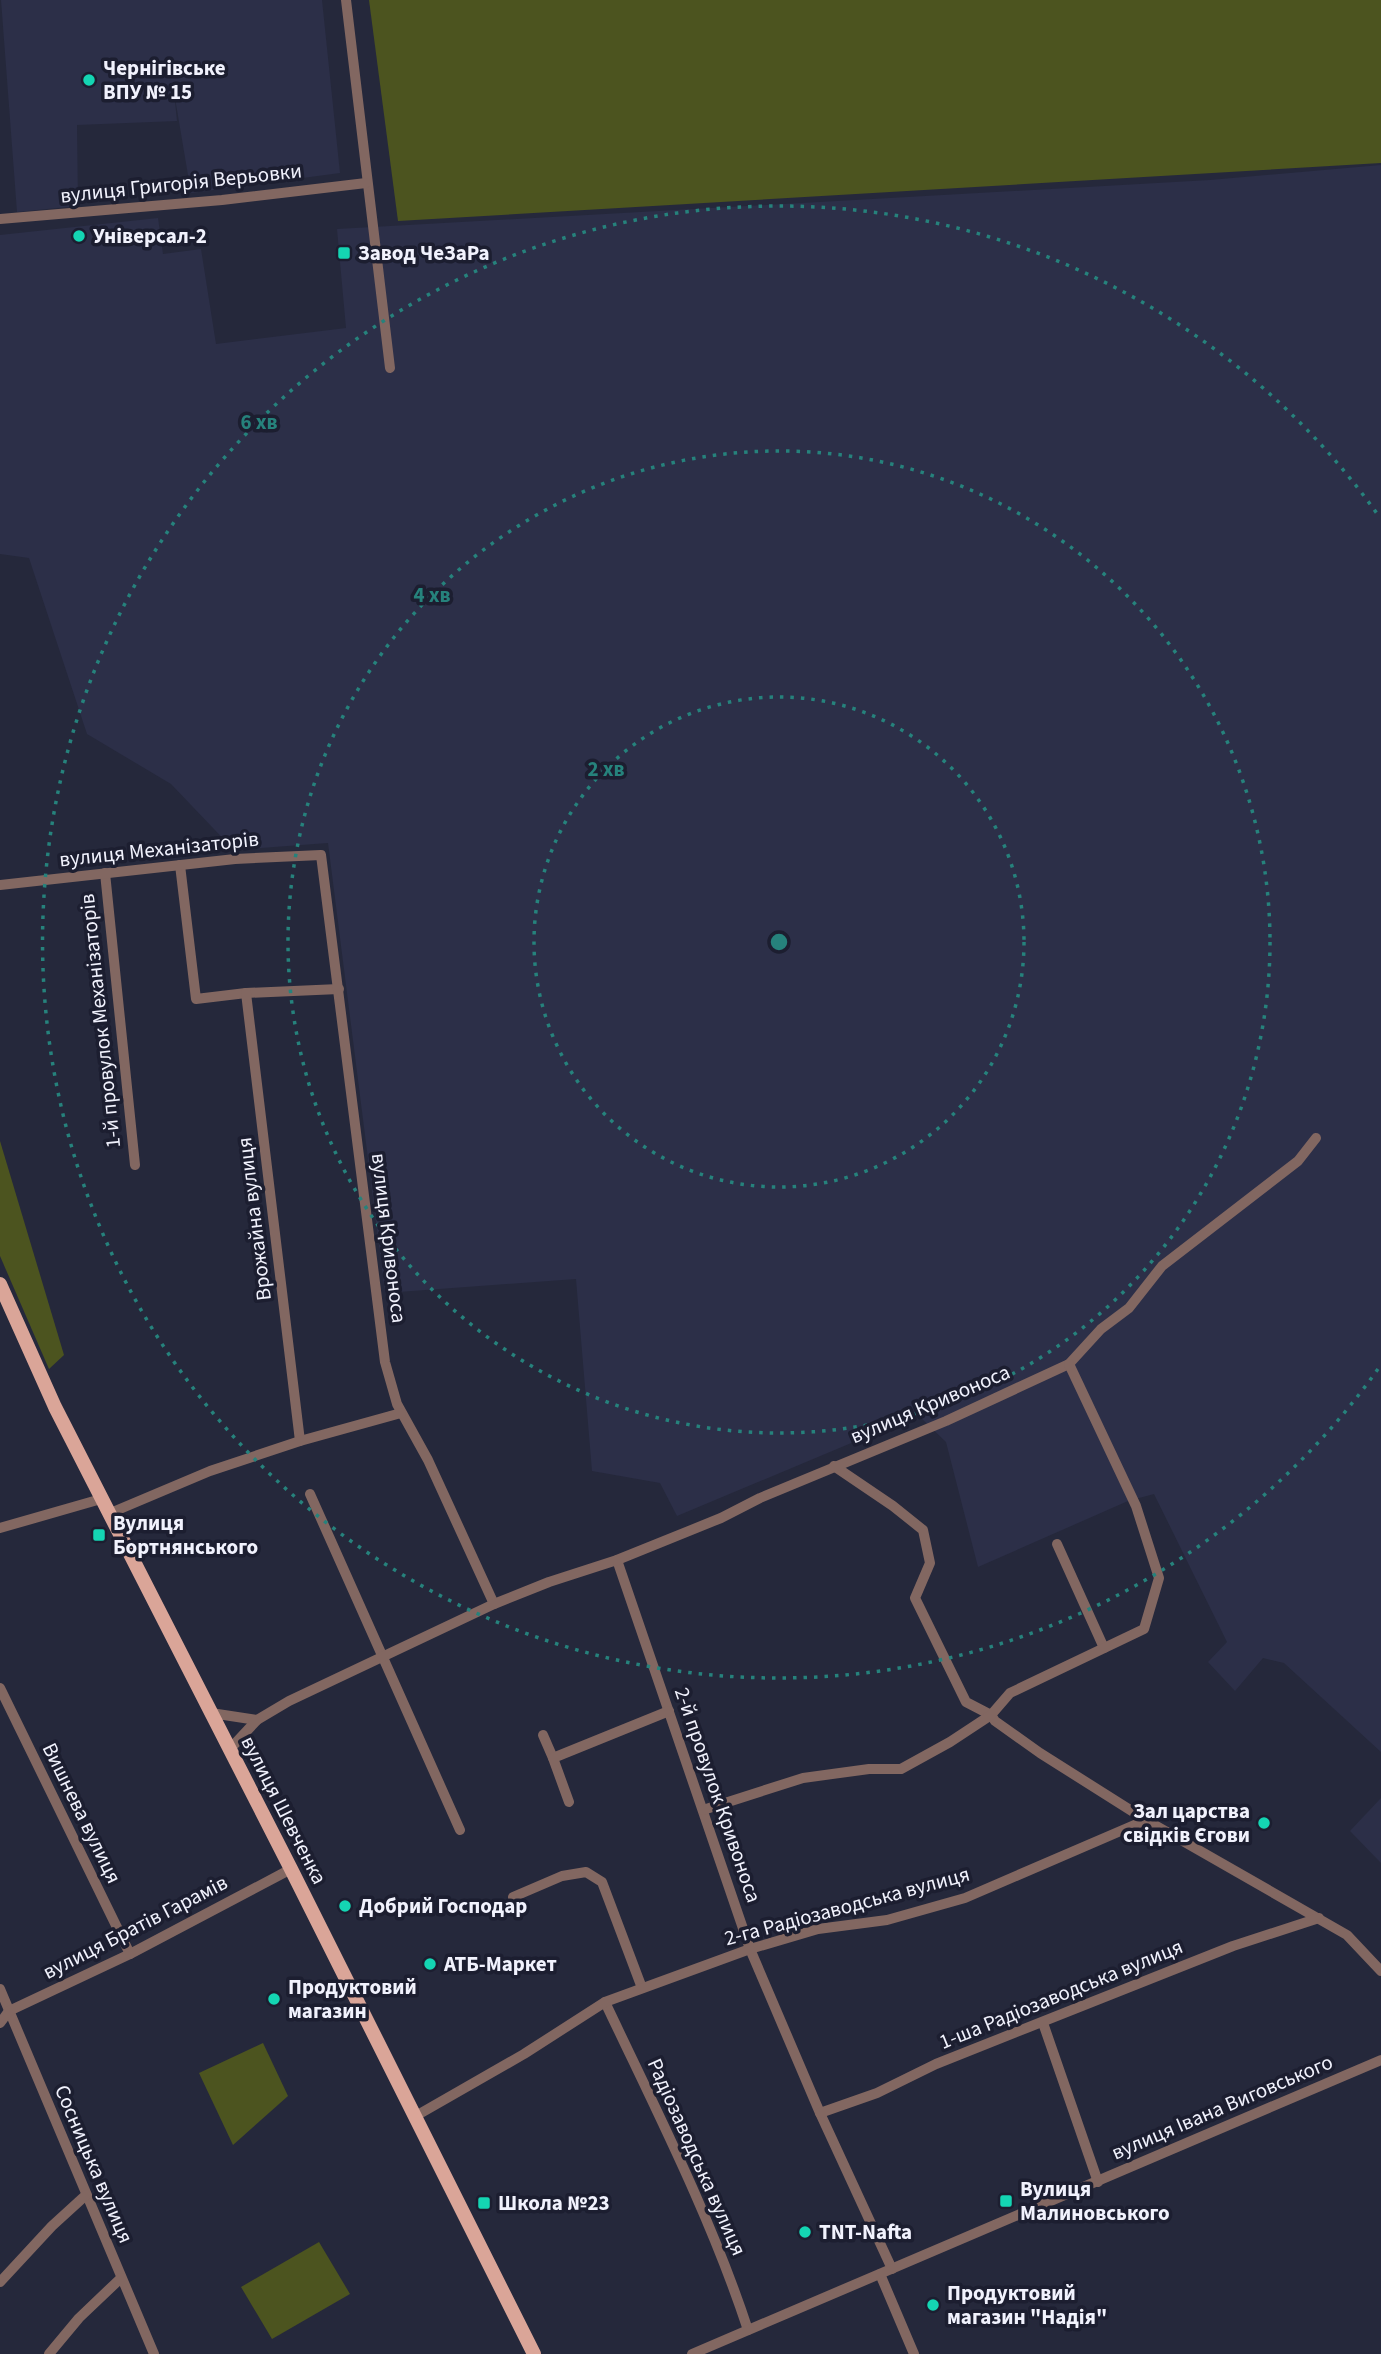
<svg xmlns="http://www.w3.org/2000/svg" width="1381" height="2354" viewBox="0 0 1381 2354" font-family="'Source Sans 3',sans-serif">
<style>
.built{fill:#2c2f48}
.green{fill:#4c541f}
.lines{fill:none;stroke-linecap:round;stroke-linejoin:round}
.minor{stroke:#826761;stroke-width:10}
.major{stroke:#daa598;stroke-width:14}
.ring{fill:none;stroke:#26827c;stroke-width:3.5;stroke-dasharray:3.5 7}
.poi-dot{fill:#14d5b3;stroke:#1c1e30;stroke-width:2.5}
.labels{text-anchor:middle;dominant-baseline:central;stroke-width:7;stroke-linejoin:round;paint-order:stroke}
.poi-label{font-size:21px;font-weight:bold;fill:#f1f2fd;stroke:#1c1e30;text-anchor:start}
.street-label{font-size:21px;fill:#f1f2fd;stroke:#1c1e30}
.centre{fill:#26827c;stroke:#1c1e30;stroke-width:3.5}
.ring-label{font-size:21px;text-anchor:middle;font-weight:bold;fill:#26827c;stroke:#1c1e30;stroke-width:7;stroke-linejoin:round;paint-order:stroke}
</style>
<rect width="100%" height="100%" fill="#25283b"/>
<g class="built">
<path d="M 1,0 L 322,0 L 340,173 L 191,193 L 174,92 L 177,121 L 77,125 L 78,206 L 17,212 Z"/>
<path d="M 1381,165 L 1381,1752 L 1284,1663 L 1263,1658 L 1235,1691 L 1208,1662 L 1227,1642 L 1154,1494 L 1128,1501 L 978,1567 L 946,1442 L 918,1415 L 677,1516 L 660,1483 L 592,1471 L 576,1279 L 385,1293 L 328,843 L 234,850 L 171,784 L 87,734 L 29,558 L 0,554 L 0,235 L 158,218 L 163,254 L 201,249 L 216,344 L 346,328 L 337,229 L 1210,180 Z"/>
<path d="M 1381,1798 L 1381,1863 L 1350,1831 Z"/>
</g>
<g class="green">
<path d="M 369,0 L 1381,0 L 1381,163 L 398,221 Z"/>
<path d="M 0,1141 L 64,1355 L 49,1369 L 0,1256 Z"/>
<path d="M 263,2043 L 288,2096 L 233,2145 L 199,2073 Z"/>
<path d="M 319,2242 L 350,2294 L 272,2339 L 241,2287 Z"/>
</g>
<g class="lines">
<g class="minor">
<path d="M 346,0 L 390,368"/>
<path d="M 0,219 L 222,200 L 366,183"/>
<path d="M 180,865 L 196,999 L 246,993 L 339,989"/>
<path d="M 105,873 L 135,1165"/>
<path d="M 0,885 L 235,859 L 321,855 L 385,1362 L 397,1404 L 428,1460 L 494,1604"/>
<path d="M 246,993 L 300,1441"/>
<path d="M 834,1466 L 893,1506 L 923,1530 L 930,1563 L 915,1598 L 966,1702 L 991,1715 L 995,1721 L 1040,1753 L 1146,1820 L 1347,1935 L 1381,1971"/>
<path d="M 310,1494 L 460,1830"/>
<path d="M 108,1514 L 210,1471 L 300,1441 L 401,1413"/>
<path d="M 0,1528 L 101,1499"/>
<path d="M 1057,1544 L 1104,1648"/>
<path d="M 617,1560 L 750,1949 L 820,2113 L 892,2269"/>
<path d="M 0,1688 L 130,1954"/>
<path d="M 211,1713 L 257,1720"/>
<path d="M 543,1735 L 553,1758"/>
<path d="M 230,1749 L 257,1720 L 289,1701 L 494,1604 L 549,1582 L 617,1560 L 721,1518 L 760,1498 L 946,1421 L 1069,1364 L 1101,1329 L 1129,1308 L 1162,1266 L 1298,1161 L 1316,1138"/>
<path d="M 569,1802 L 553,1758 L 669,1711"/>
<path d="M 703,1810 L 803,1778 L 869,1769 L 901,1769 L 950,1742 L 991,1715 L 1010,1693 L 1144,1629 L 1159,1578 L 1136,1506 L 1069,1364"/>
<path d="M 513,1897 L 562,1876 L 586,1872 L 602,1882 L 642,1988"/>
<path d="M 0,1989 L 154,2354"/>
<path d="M 605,2002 C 656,2110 711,2217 748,2330"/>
<path d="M 0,2023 L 9,2011 L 130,1954 L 291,1869"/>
<path d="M 1043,2023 L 1098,2182"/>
<path d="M 820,2113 L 877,2093 L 936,2064 L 1233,1946 L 1319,1918"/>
<path d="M 414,2117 L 524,2054 L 605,2002 L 750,1949 L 818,1929 L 887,1920 L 965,1898 L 1146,1820"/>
<path d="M 880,2274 L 914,2354"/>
<path d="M 0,2282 L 52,2226 L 86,2195"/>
<path d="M 49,2354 L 79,2318 L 121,2278"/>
<path d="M 692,2354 L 1381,2060"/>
</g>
<path class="major" d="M 0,1284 L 55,1407 L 291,1869 L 534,2354"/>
</g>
<g class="ring">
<circle cx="779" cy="942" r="245"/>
<circle cx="779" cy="942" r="491"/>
<path d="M1378 1369A736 736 0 1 1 1378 515"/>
</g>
<g class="poi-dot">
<circle cx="89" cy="80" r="7"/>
<circle cx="79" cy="236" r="7"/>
<rect x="337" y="246" width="14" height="14" rx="3.5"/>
<rect x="92" y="1528" width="14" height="14" rx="3.5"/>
<circle cx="1264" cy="1823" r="7"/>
<circle cx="345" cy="1906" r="7"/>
<circle cx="430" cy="1964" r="7"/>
<circle cx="274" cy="1999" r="7"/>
<rect x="999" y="2194" width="14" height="14" rx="3.5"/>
<rect x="477" y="2196" width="14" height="14" rx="3.5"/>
<circle cx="805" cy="2232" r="7"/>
<circle cx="933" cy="2305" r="7"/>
</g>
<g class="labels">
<g class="poi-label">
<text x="103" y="68">Чернігівське<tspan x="103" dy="24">ВПУ № 15</tspan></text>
<text x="93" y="236">Універсал-2</text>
<text x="358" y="253">Завод ЧеЗаРа</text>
<text x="113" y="1523">Вулиця<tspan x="113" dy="24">Бортнянського</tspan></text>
<text x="1250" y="1811" text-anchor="end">Зал царства<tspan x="1250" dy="24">свідків Єгови</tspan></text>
<text x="359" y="1906">Добрий Господар</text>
<text x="444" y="1964">АТБ-Маркет</text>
<text x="288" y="1987">Продуктовий<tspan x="288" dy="24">магазин</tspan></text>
<text x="1020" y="2189">Вулиця<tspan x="1020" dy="24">Малиновського</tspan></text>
<text x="498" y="2203">Школа №23</text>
<text x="819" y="2232">TNT-Nafta</text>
<text x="947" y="2293">Продуктовий<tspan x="947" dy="24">магазин "Надія"</tspan></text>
</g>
<g class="street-label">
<text transform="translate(181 183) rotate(-6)">вулиця Григорія Верьовки</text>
<text transform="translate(159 849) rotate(-6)">вулиця Механізаторів</text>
<text transform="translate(100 1021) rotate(-96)">1-й провулок Механізаторів</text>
<text transform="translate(254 1219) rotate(-97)">Врожайна вулиця</text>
<text transform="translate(389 1238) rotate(83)">вулиця Кривоноса</text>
<text transform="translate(930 1404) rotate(-23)">вулиця Кривоноса</text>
<text transform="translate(718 1795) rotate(71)">2-й провулок Кривоноса</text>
<text transform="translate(284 1810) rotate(63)">вулиця Шевченка</text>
<text transform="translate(82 1813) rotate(64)">Вишнева вулиця</text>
<text transform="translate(847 1906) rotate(-15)">2-га Радіозаводська вулиця</text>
<text transform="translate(135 1927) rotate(-27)">вулиця Братів Гарамів</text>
<text transform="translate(1061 1994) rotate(-22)">1-ша Радіозаводська вулиця</text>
<text transform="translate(1222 2107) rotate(-23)">вулиця Івана Виговського</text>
<text transform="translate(697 2157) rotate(66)">Радіозаводська вулиця</text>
<text transform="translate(94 2164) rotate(67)">Сосницька вулиця</text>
</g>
</g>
<circle cx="779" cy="942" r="10" class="centre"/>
<g class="ring-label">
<text x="259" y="429">6 хв</text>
<text x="432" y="602">4 хв</text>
<text x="606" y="776">2 хв</text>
</g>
</svg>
